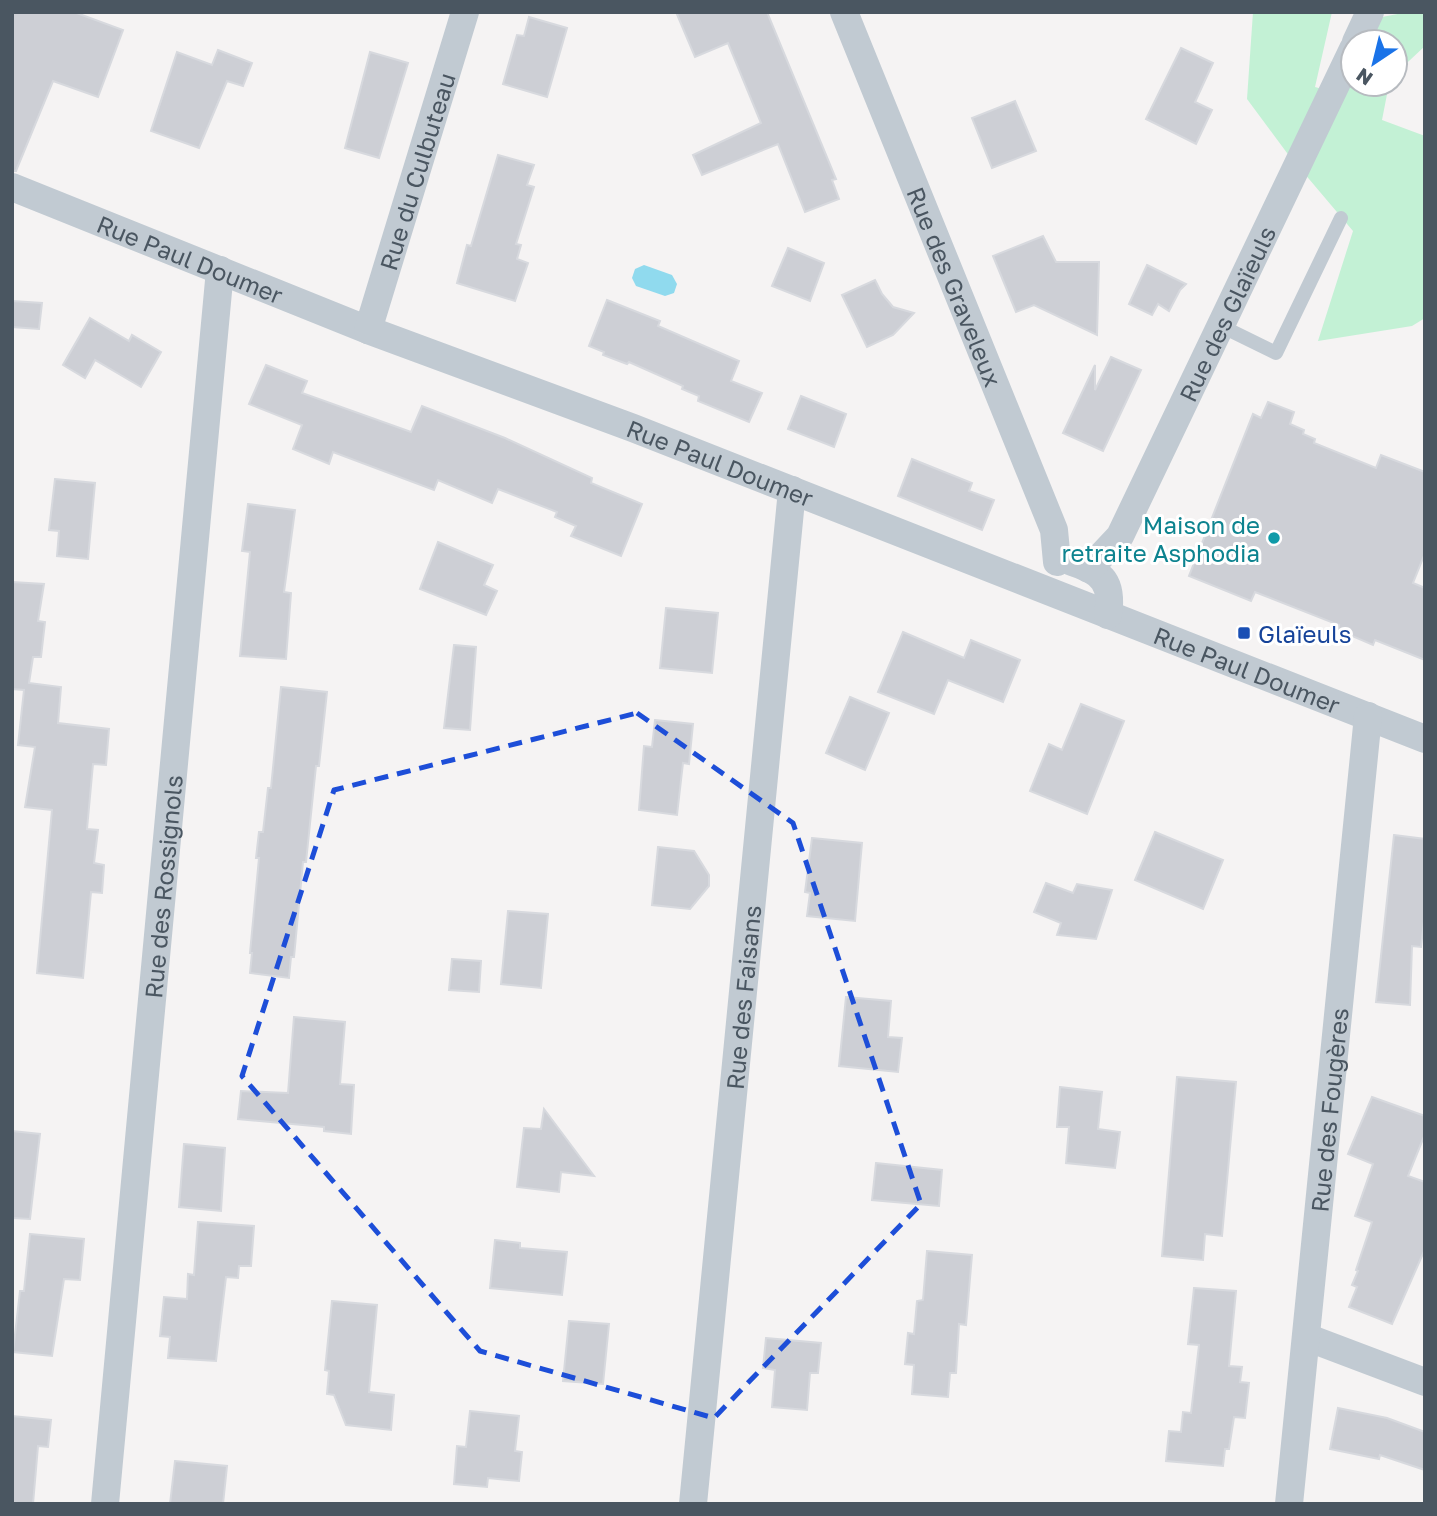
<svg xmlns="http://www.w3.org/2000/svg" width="1437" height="1516" viewBox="0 0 1437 1516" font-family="'Golos Text',sans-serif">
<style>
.green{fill:#c3f1d5}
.water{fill:#90daee}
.building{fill:#cdcfd5;stroke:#d7d9de;stroke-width:2}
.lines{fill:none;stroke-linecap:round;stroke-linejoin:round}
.lane{stroke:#c1cad2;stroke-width:14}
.street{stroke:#c1cad2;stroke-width:28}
.marked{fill:none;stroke:#1d4ed8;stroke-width:5;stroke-dasharray:14 9;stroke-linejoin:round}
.culture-dot{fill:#0f9aa8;stroke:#fff;stroke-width:2.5}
.transit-dot{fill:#1a4fb4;stroke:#fff;stroke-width:2.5}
.labels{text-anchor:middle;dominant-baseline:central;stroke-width:6;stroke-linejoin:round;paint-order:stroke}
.street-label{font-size:24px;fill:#4a5661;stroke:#fff}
.culture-label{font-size:24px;fill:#0d838f;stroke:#fff;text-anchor:end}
.transit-label{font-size:24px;fill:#164399;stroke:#fff;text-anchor:start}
</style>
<rect width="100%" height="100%" fill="#f5f3f3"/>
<g class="green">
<path d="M 1253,12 L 1332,12 L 1315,87 L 1337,93 L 1353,66 L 1353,84 L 1389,84 L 1382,120 L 1425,136 L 1425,318 L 1412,326 L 1318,341 L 1353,231 L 1287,153 L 1247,99 Z"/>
<path d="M 1408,12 L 1425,12 L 1425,46 L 1395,74 L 1395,42 L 1367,42 L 1382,17 Z"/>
</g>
<path class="water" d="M 644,265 L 672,275 L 677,284 L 674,293 L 665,296 L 636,286 L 632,278 L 635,269 Z"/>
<g class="building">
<path d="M 12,12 L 74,12 L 123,30 L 98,97 L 53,81 L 16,171 L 12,171 Z"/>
<path d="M 676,12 L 767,12 L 836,179 L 832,180 L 839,199 L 805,212 L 778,144 L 702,175 L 693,155 L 761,123 L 728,43 L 695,57 Z"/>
<path d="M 529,17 L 567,28 L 547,97 L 503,84 L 517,35 L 524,36 Z"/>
<path d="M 1181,48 L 1213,63 L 1195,102 L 1212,110 L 1196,144 L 1146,119 Z"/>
<path d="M 218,50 L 252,63 L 243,86 L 227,81 L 199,148 L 151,131 L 177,52 L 212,65 Z"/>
<path d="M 370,52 L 408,63 L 379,158 L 345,148 Z"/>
<path d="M 1015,101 L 1036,151 L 992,168 L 972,118 Z"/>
<path d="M 498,155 L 534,165 L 527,185 L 534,187 L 516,244 L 521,245 L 517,259 L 528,263 L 515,301 L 457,283 L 467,245 L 471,246 Z"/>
<path d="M 1043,236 L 1056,262 L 1099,262 L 1097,335 L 1034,305 L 1016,312 L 993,256 Z"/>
<path d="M 788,248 L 824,263 L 810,301 L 772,286 Z"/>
<path d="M 1147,265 L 1186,284 L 1180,290 L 1169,311 L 1158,304 L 1152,315 L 1129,304 Z"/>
<path d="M 875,280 L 882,294 L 893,307 L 914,313 L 893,335 L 867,347 L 842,295 Z"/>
<path d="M 607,300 L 660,321 L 658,326 L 739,361 L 731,381 L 762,393 L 749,422 L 698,401 L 699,396 L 682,389 L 683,386 L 629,362 L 627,364 L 603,355 L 604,352 L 589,346 Z"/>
<path d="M 12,301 L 42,303 L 39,329 L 12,327 Z"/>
<path d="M 90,318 L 129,341 L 132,335 L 161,352 L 141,387 L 95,360 L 85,378 L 63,365 Z"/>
<path d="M 1111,357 L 1141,370 L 1103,451 L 1063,433 L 1095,365 L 1095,390 Z"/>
<path d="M 266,365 L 307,381 L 302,393 L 411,432 L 422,406 L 505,438 L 592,478 L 591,483 L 642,504 L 621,556 L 571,536 L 576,526 L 555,517 L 557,512 L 498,489 L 492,503 L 438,480 L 434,490 L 333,452 L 329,464 L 293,449 L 302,425 L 249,404 Z"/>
<path d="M 801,396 L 846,414 L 834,447 L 788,429 Z"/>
<path d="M 1268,402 L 1294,412 L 1290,424 L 1304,430 L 1303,434 L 1315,439 L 1314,443 L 1376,468 L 1381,455 L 1425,472 L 1425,553 L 1413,583 L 1425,588 L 1425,660 L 1375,640 L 1373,645 L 1338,630 L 1339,625 L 1255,592 L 1251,601 L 1189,576 L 1253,414 L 1261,418 Z"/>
<path d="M 912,459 L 972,483 L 969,491 L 994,500 L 982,530 L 898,496 Z"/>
<path d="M 55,479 L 95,483 L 88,559 L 57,556 L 59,531 L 49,530 Z"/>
<path d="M 248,504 L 295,510 L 284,592 L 291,593 L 286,659 L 240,656 L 250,552 L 242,551 Z"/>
<path d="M 438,542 L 493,565 L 484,585 L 497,591 L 486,615 L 420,589 Z"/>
<path d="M 12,582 L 44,584 L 38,621 L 45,622 L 41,657 L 33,657 L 29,683 L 61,687 L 58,723 L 109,729 L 106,765 L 93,764 L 87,829 L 98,830 L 94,863 L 104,865 L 102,893 L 91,892 L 83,978 L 37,973 L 52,810 L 25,807 L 35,747 L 18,745 L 24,690 L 12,689 Z"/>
<path d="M 666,608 L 718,613 L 712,673 L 660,668 Z"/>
<path d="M 903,632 L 964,658 L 971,640 L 1020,660 L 1003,702 L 948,680 L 934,714 L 878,692 Z"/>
<path d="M 454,645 L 476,647 L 470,730 L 444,728 Z"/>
<path d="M 281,687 L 327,692 L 319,766 L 316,766 L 306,862 L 303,862 L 294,957 L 291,957 L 289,978 L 250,973 L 252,953 L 250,953 L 259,858 L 256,858 L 259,832 L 263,832 L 268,788 L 271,788 Z"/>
<path d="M 850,697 L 889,713 L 865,770 L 826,753 Z"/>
<path d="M 1081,704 L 1124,721 L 1087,814 L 1030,791 L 1049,744 L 1062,750 Z"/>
<path d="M 655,720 L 693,724 L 689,764 L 683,763 L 677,815 L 639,810 L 644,746 L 652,747 Z"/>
<path d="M 1155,832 L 1223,860 L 1203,909 L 1135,880 Z"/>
<path d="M 1394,835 L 1425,839 L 1425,913 L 1421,947 L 1412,946 L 1410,1005 L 1376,1002 Z"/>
<path d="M 812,838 L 862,843 L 855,921 L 807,916 L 810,893 L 805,892 Z"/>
<path d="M 658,847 L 694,851 L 709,875 L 709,886 L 690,909 L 652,905 Z"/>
<path d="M 1046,883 L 1073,893 L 1077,884 L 1112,890 L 1096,939 L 1057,935 L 1061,923 L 1034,912 Z"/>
<path d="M 508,911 L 548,914 L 541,988 L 501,984 Z"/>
<path d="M 452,959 L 481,961 L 479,992 L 449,990 Z"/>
<path d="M 846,997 L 891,1001 L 888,1037 L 902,1038 L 898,1072 L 839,1066 Z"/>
<path d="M 294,1017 L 345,1022 L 340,1084 L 354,1085 L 351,1134 L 324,1131 L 324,1127 L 238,1119 L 241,1091 L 288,1093 Z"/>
<path d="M 1177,1077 L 1236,1082 L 1222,1236 L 1205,1234 L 1203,1260 L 1162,1256 Z"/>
<path d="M 1060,1087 L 1102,1092 L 1098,1129 L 1120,1132 L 1115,1168 L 1066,1163 L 1069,1127 L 1057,1127 Z"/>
<path d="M 1372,1097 L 1425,1116 L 1425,1134 L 1408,1176 L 1425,1182 L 1425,1249 L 1392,1324 L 1349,1307 L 1357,1287 L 1352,1285 L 1358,1271 L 1356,1270 L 1372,1222 L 1355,1216 L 1373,1164 L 1348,1154 Z"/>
<path d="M 544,1109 L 594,1176 L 561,1172 L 559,1192 L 517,1187 L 524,1128 L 541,1129 Z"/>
<path d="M 12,1131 L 40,1134 L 30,1219 L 12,1218 Z"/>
<path d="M 184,1144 L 225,1148 L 221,1211 L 179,1207 Z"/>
<path d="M 876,1163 L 942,1170 L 939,1206 L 872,1200 Z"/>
<path d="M 198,1222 L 254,1226 L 251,1266 L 239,1266 L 238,1278 L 226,1277 L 216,1361 L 168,1358 L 170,1337 L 160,1336 L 164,1297 L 187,1299 L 188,1274 L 194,1275 Z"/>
<path d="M 30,1234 L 84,1239 L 80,1280 L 64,1279 L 52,1356 L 13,1352 L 20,1291 L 24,1291 Z"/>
<path d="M 495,1240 L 520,1243 L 520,1248 L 567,1252 L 562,1295 L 490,1288 Z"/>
<path d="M 927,1251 L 972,1255 L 966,1325 L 959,1324 L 956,1373 L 950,1373 L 948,1397 L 912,1394 L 914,1365 L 905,1364 L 908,1333 L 914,1334 L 917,1301 L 923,1300 Z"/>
<path d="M 1194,1288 L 1236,1291 L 1229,1366 L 1242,1367 L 1240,1382 L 1249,1383 L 1245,1418 L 1234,1417 L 1229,1449 L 1225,1449 L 1223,1466 L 1166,1461 L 1169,1431 L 1181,1432 L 1183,1412 L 1191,1413 L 1199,1345 L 1188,1344 Z"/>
<path d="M 332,1301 L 377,1305 L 369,1392 L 394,1395 L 391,1430 L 346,1425 L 334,1395 L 327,1394 L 329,1371 L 325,1370 Z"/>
<path d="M 569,1321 L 609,1324 L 603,1384 L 563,1381 Z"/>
<path d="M 766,1338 L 821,1343 L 818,1373 L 810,1373 L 807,1410 L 772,1407 L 775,1370 L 763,1368 Z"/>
<path d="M 1338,1408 L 1387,1418 L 1425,1432 L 1425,1470 L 1380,1455 L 1379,1459 L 1330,1449 Z"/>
<path d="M 470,1411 L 519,1416 L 515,1451 L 522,1452 L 519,1481 L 488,1478 L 487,1487 L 454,1484 L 457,1446 L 466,1447 Z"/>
<path d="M 12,1416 L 51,1420 L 48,1447 L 38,1446 L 33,1504 L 12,1504 Z"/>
<path d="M 175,1461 L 227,1466 L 223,1504 L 170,1504 Z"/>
</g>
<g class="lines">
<path class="lane" d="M 1221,326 L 1276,353 L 1341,218"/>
<g class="street">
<path id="s1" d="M 844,12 L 1054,530 L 1057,562"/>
<path d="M 1356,42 L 1370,12"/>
<path id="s2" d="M 12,187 L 368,330 L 633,428 L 1425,739"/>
<path id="s3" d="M 368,330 L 465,12"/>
<path d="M 1072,562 C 1103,572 1113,583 1108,615"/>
<path id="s4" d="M 1089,569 L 1120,536 L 1353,49"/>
<path d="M 1306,1337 L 1425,1382"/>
<path id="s5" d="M 105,1504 L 220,270"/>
<path id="s6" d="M 693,1504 L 792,490"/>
<path id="s7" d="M 1289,1504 L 1368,716"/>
</g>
</g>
<path class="marked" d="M 637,713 L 793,823 L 921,1204 L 714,1418 L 480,1351 L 242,1076 L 334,790 Z"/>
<circle class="culture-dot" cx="1274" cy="538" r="7"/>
<rect class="transit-dot" x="1237" y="626" width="14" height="14" rx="3.5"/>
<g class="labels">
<g class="street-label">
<text stroke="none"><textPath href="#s3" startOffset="166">Rue du Culbuteau</textPath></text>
<text stroke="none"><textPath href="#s2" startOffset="192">Rue Paul Doumer</textPath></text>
<text stroke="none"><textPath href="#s1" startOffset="296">Rue des Graveleux</textPath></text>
<text stroke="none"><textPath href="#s4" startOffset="292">Rue des Glaïeuls</textPath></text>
<text stroke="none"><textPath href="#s2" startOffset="760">Rue Paul Doumer</textPath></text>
<text stroke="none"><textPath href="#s2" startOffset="1326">Rue Paul Doumer</textPath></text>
<text stroke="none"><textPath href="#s5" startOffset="620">Rue des Rossignols</textPath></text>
<text stroke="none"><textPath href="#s6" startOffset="509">Rue des Faisans</textPath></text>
<text stroke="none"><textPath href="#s7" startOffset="396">Rue des Fougères</textPath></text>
</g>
<g class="culture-label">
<text x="1260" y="524">Maison de<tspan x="1260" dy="28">retraite Asphodia</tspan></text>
</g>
<g class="transit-label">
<text x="1258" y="633">Glaïeuls</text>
</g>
</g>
<rect width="1437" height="1516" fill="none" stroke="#4a5661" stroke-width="28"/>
<g transform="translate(1374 63) rotate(215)"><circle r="33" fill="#ffffff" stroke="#b7bbc0" stroke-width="2"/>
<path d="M0-5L12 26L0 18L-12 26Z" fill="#1a73e8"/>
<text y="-10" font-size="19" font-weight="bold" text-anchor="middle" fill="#4a5661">N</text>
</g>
</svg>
